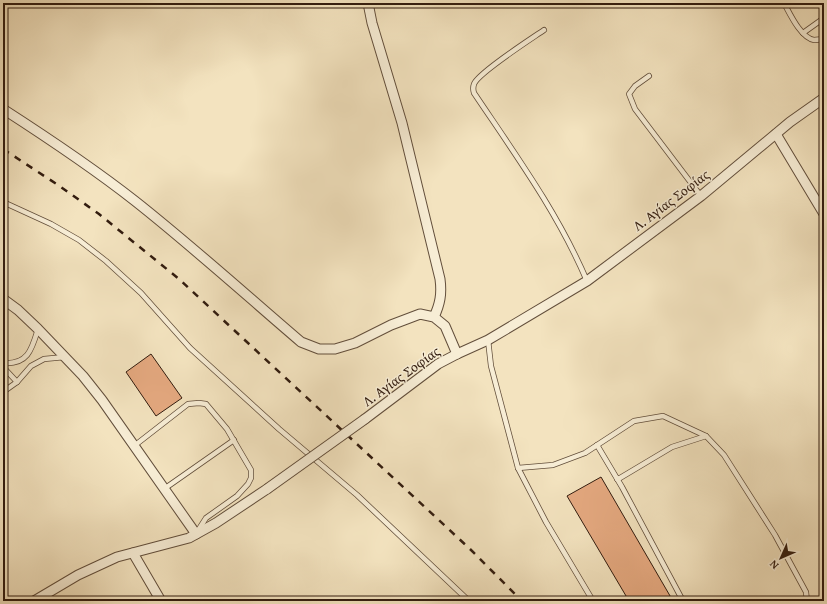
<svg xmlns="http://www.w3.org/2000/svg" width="827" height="604" viewBox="0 0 827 604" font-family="'Gentium Book Plus',serif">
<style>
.building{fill:#e5a980;stroke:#321c0f}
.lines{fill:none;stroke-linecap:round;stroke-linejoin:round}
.lane-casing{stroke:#624e3b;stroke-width:6}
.street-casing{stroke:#624e3b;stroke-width:11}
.lane{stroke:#f7edd5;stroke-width:4.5}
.street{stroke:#f7edd5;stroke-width:9}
.rail{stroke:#321c0f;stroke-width:2.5;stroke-dasharray:7 7;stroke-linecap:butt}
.street-bridge-casing{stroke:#624e3b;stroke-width:11;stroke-linecap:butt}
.street-bridge{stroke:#f7edd5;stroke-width:9}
.labels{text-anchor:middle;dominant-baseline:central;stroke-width:3;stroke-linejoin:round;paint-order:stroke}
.street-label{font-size:14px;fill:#321c0f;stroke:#f7edd5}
</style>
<rect width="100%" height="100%" fill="#f3e3bf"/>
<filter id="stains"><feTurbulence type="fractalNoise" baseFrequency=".005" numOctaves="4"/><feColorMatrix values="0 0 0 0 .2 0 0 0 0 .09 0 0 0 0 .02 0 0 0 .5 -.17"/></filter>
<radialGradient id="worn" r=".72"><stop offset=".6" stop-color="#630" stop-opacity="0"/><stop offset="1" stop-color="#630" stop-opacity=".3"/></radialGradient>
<g class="building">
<path d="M 151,354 L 182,398 L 156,416 L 126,372 Z"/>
<path d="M 601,477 L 673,601 L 629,601 L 567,496 Z"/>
</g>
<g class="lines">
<defs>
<g id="lane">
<path d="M 784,3 C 790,14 801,38 814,40 C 817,40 821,39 824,39"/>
<path d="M 544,30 C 531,39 478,73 474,84 C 473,87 473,90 474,93 C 515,154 558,213 587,281"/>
<path d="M 803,33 L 824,18"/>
<path d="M 649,76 L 635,86 L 629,94 L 635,109 L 701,196"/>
<path d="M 3,202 L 51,224 L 79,240 L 106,261 L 141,293 L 190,348 L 279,429 L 357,495 L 469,601"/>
<path d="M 488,340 L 491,366 L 518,468 L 546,522 L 593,601"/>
<path d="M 3,363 C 28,365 32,349 38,329"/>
<path d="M 3,367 L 17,382"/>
<path d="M 3,392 L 17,382 L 31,366 L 44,359 L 65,357"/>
<path d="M 597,445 L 622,487 L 683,601"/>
<path d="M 134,446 L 188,404 L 199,403 L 206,404 L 227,429 L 251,470 L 251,478 L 248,484 L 237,496 L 206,518 L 197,532"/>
<path d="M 518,468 L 553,465 L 585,453 L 634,421 L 663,416 L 706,436 L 724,455 L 775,535 L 806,592 L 807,601"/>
<path d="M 617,479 L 620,478 L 672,447 L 706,436"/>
<path d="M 164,489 L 234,440"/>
</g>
<g id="street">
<path d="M 368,3 L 372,23 L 402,123 L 440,279 C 442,294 440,304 434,317"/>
<path d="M 3,109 C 48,138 93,168 135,201 C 192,246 246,295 301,342 L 319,349 L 335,349 L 355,343 L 391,325 L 420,314 L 434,317 L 445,326 L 457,354"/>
<path d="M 776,134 L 824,214"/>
<path d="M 3,299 L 18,310 L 38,329 L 83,376 L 102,400 L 196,534"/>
<path d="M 365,419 L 438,364 L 457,354 L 488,340 L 587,281 L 701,196 L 790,122 L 824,98"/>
<path d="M 133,553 L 161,601"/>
<path d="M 34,601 L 78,575 L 117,557 L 189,538 L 216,523 L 267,489"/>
</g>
</defs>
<use href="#lane" class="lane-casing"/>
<use href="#street" class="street-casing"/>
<use href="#lane" class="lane"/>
<use href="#street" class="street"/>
<path class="rail" d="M 3,149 L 58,185 L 99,214 L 179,279 L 470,549 L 522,601"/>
<defs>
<path id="street-bridge" d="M 267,489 L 365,419"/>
</defs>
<use href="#street-bridge" class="street-bridge-casing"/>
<use href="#street-bridge" class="street-bridge"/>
</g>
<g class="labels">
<g class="street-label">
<text transform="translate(671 200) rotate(-37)">Λ. Αγίας Σοφίας</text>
<text transform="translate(401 376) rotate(-36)">Λ. Αγίας Σοφίας</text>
</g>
</g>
<rect width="827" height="604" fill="none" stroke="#f3e3bf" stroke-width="16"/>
<rect x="4" y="4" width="819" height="596" fill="none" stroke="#321c0f" stroke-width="2"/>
<rect x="8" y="8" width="811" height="588" fill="none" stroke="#321c0f"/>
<g transform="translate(781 558) rotate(225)" stroke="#f7edd5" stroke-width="3" paint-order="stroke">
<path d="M0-3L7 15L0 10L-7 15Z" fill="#321c0f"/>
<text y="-6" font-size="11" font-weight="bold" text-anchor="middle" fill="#321c0f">N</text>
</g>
<rect width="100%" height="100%" filter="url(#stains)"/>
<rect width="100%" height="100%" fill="url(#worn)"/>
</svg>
